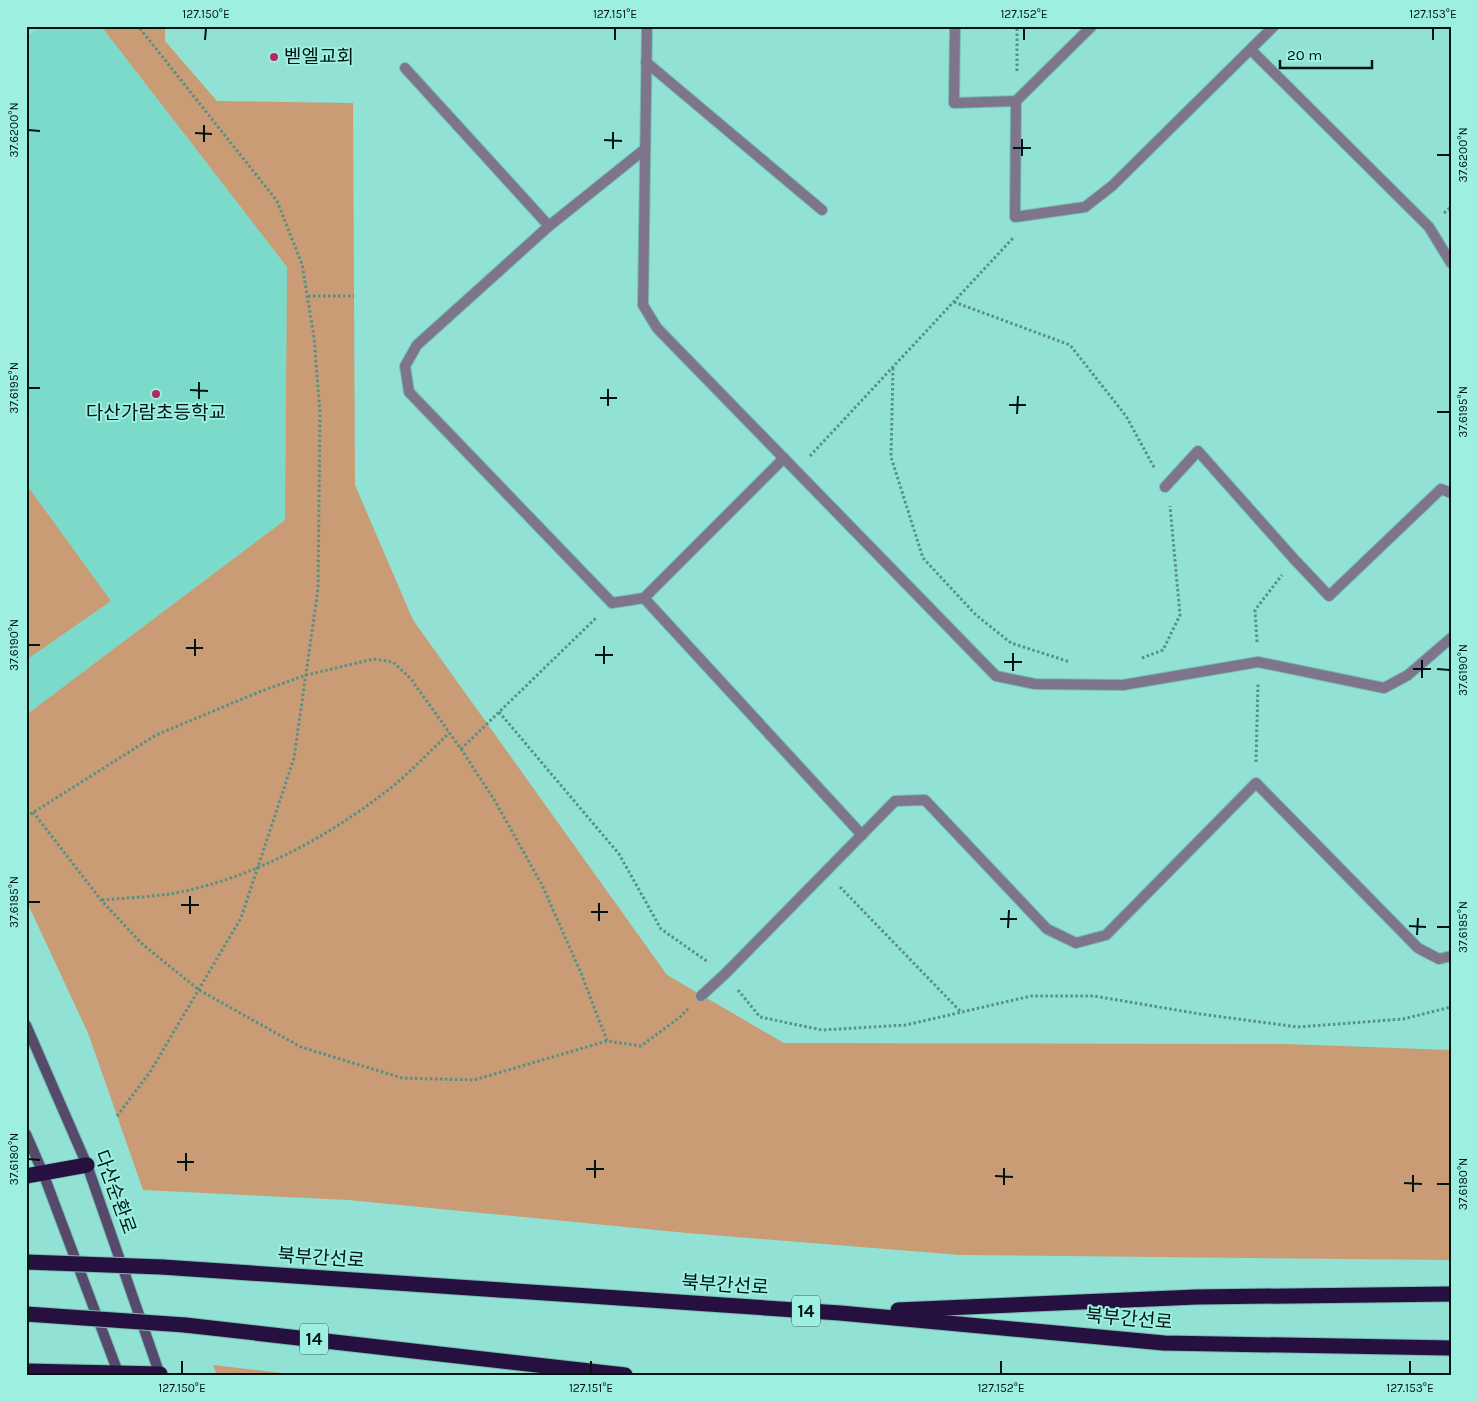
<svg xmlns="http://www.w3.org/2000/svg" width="1477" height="1401" viewBox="0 0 1477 1401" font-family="Karla,'Noto Sans KR',sans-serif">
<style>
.built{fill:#7cdaca}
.green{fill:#c99c75}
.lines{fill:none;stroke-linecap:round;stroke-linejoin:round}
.lane-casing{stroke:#77bdb1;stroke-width:12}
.secondary-casing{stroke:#77bdb1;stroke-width:12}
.highway-casing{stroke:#77bdb1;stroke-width:17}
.path{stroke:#579086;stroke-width:3;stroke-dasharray:2.5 2.5;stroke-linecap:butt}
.lane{stroke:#7e758d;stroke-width:10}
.secondary{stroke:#57496c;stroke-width:10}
.highway{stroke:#26103f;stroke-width:15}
.highway-bridge-casing{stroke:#77bdb1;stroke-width:17;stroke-linecap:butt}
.highway-bridge{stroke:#26103f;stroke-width:15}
.ticks{fill:none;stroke:#001512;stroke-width:2}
.poi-dot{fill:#b42860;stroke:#9defe1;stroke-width:2}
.labels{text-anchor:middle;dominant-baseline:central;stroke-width:4;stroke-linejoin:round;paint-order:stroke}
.shield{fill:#9defe1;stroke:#2f5650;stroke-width:1}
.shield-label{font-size:18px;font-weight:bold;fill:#001512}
.poi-label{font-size:19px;fill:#001512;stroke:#9defe1;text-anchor:start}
.street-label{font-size:19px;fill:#001512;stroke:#9defe1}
.neatline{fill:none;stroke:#001512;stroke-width:2}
.ticks-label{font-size:12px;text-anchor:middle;fill:#001512}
</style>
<rect width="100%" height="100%" fill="#91e2d4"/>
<path class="built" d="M 42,26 L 101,26 L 287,267 L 285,520 L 26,715 L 26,37 Z"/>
<g class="green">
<path d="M 101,26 L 165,26 L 165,41 L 217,101 L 353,103 L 355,485 L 413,620 L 667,975 L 784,1043 L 1287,1044 L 1451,1050 L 1451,1260 L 960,1255 L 687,1233 L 348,1200 L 143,1190 L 88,1033 L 26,900 L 26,715 L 285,520 L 287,267 Z"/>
<path d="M 26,484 L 111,601 L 26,660 Z"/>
<path d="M 213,1365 L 299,1375 L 217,1375 Z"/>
</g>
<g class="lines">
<defs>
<g id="lane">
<path d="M 647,26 L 643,305 L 657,328 L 996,676 L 1035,684 L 1123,685 L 1258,662 L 1384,688 L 1408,675 L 1451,638"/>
<path d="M 955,26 L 954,103 L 1016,101 L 1092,26"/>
<path d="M 1251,50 L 1429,227 L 1451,263"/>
<path d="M 646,62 L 822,210"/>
<path d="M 405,68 L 549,226"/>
<path d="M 1016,101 L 1015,217 L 1085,207 L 1112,186 L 1274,26"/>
<path d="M 645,149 L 549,226 L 417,345 L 405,366 L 409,392 L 612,603 L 644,598 L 784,458"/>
<path d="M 1165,487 L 1198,451 L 1294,559 L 1329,596 L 1441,489 L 1451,493"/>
<path d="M 644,598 L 862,835"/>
<path d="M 701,996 L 725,974 L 895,801 L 925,800 L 1047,929 L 1076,943 L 1106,935 L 1256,783 L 1418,948 L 1439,959 L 1451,956"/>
</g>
<g id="secondary">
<path d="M 26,1025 L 87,1165 L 160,1375"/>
<path d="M 26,1134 L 43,1173 L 119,1375"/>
</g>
<g id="highway">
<path d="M 26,1176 L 87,1165"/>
<path d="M 162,1267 L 840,1313 L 1164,1343 L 1451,1348"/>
<path d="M 898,1310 L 1196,1297 L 1451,1294"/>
<path d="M 185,1325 L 625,1375"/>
<path d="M 26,1371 L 160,1374"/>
</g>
</defs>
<use href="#lane" class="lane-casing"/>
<use href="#secondary" class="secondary-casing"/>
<use href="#highway" class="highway-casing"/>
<g class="path">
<path d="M 1017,71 L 1017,26"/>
<path d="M 1444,213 L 1451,207"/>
<path d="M 308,296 L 354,296"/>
<path d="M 954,302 L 1070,345 L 1126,416 L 1155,469"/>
<path d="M 893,368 L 891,457 L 923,558 L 976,615 L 1011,643 L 1070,662"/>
<path d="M 810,456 L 1014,237"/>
<path d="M 1257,642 L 1255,610 L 1282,575"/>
<path d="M 1142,658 L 1163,650 L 1180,615 L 1170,506"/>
<path d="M 499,712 L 619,854 L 661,929 L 708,962"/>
<path d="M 461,749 L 597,617"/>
<path d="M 1256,762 L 1258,683"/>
<path d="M 33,812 L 101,900 L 141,943 L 199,990 L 301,1047 L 402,1078 L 474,1080 L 607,1041 L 641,1046 L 680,1017 L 688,1009"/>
<path d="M 26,817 L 156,735 L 259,692 L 306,675 L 374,659 L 393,662 L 411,679 L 461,749 L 495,801 L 542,885 L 581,973 L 607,1041"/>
<path d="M 840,887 L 961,1012"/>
<path d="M 102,900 C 124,898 148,897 170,894 C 249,880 325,839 388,790 C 410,773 429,752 449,733"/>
<path d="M 738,990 L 760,1017 L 822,1030 L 906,1025 L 1031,996 L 1094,996 L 1200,1014 L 1298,1027 L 1403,1019 L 1451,1007"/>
<path d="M 117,1116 L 150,1072 L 241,918 L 294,758 L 318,589 L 320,413 L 314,337 L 302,264 L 277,201 L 138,26"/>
</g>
<use href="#lane" class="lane"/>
<use href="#secondary" class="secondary"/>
<use href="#highway" class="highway"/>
<defs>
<g id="highway-bridge">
<path d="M 26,1262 L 162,1267"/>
<path d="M 26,1314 L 185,1325"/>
</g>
</defs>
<use href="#highway-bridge" class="highway-bridge-casing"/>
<use href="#highway-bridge" class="highway-bridge"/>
</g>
<path class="ticks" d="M 205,40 L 206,28M 615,40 L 615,28M 1024,40 L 1024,28M 1433,40 L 1433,28M 28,130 L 40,131M 195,133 L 212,134M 604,140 L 622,141M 204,142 L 204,125M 1013,148 L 1031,148M 613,149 L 613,132M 1437,155 L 1450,155M 1022,156 L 1022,139M 28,388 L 40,388M 190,390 L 208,391M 600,398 L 617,398M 199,399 L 199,382M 1009,405 L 1026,405M 608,406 L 608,389M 1437,412 L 1450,412M 1017,414 L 1018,396M 28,645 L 40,645M 186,648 L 203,648M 595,655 L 613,655M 195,656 L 195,639M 1004,662 L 1022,662M 604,664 L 604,646M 1413,669 L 1431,669M 1437,669 L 1450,670M 1013,671 L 1013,653M 1422,678 L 1422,660M 28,902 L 40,902M 181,905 L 199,905M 591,912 L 608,912M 190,914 L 190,896M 1000,919 L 1017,919M 599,921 L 599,903M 1409,926 L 1426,927M 1437,927 L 1450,927M 1008,928 L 1009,910M 1417,935 L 1418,918M 28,1159 L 40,1160M 177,1162 L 194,1162M 586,1169 L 604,1169M 186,1171 L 186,1153M 995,1176 L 1013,1177M 595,1178 L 595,1160M 1404,1183 L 1422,1184M 1437,1184 L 1450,1184M 1004,1185 L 1004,1168M 1413,1192 L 1413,1175M 182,1374 L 182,1361M 591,1374 L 591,1361M 1001,1374 L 1001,1361M 1410,1374 L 1410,1361"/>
<g class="poi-dot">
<circle cx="274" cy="57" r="5"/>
<circle cx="156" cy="394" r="5"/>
</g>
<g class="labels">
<g class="shield">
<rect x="792" y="1295.5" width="28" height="31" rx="4"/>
<rect x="300" y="1323.5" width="28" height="31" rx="4"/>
</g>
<g class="shield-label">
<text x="806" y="1311">14</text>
<text x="314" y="1339">14</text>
</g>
<g class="poi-label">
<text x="284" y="57">벧엘교회</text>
<text x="156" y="413" text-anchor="middle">다산가람초등학교</text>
</g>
<g class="street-label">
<text transform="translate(115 1192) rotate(70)">다산순환로</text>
<text transform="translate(321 1258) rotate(4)">북부간선로</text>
<text transform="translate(725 1285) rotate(4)">북부간선로</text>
<text transform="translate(1129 1319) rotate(5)">북부간선로</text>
</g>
</g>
<rect width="1477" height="1401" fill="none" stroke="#9defe1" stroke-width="55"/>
<path d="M1280 60v8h92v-8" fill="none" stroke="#001512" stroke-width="2.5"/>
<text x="1287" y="60" font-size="15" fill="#001512" stroke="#9defe1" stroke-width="4" paint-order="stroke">20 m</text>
<rect x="28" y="28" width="1422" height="1346" class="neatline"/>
<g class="ticks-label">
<text x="206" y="18">127.150°E</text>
<text x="615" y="18">127.151°E</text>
<text x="1024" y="18">127.152°E</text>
<text x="1433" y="18">127.153°E</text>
<text transform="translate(14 130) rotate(-90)" y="4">37.6200°N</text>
<text transform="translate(1463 155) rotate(-90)" y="4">37.6200°N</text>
<text transform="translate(14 388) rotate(-90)" y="4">37.6195°N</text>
<text transform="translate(1463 412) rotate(-90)" y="4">37.6195°N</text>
<text transform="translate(14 645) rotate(-90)" y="4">37.6190°N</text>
<text transform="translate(1463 670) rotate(-90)" y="4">37.6190°N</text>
<text transform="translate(14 902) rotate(-90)" y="4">37.6185°N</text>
<text transform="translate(1463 927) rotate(-90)" y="4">37.6185°N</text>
<text transform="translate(14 1159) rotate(-90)" y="4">37.6180°N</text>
<text transform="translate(1463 1184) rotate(-90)" y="4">37.6180°N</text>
<text x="182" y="1392">127.150°E</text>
<text x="591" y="1392">127.151°E</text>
<text x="1001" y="1392">127.152°E</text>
<text x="1410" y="1392">127.153°E</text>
</g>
</svg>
